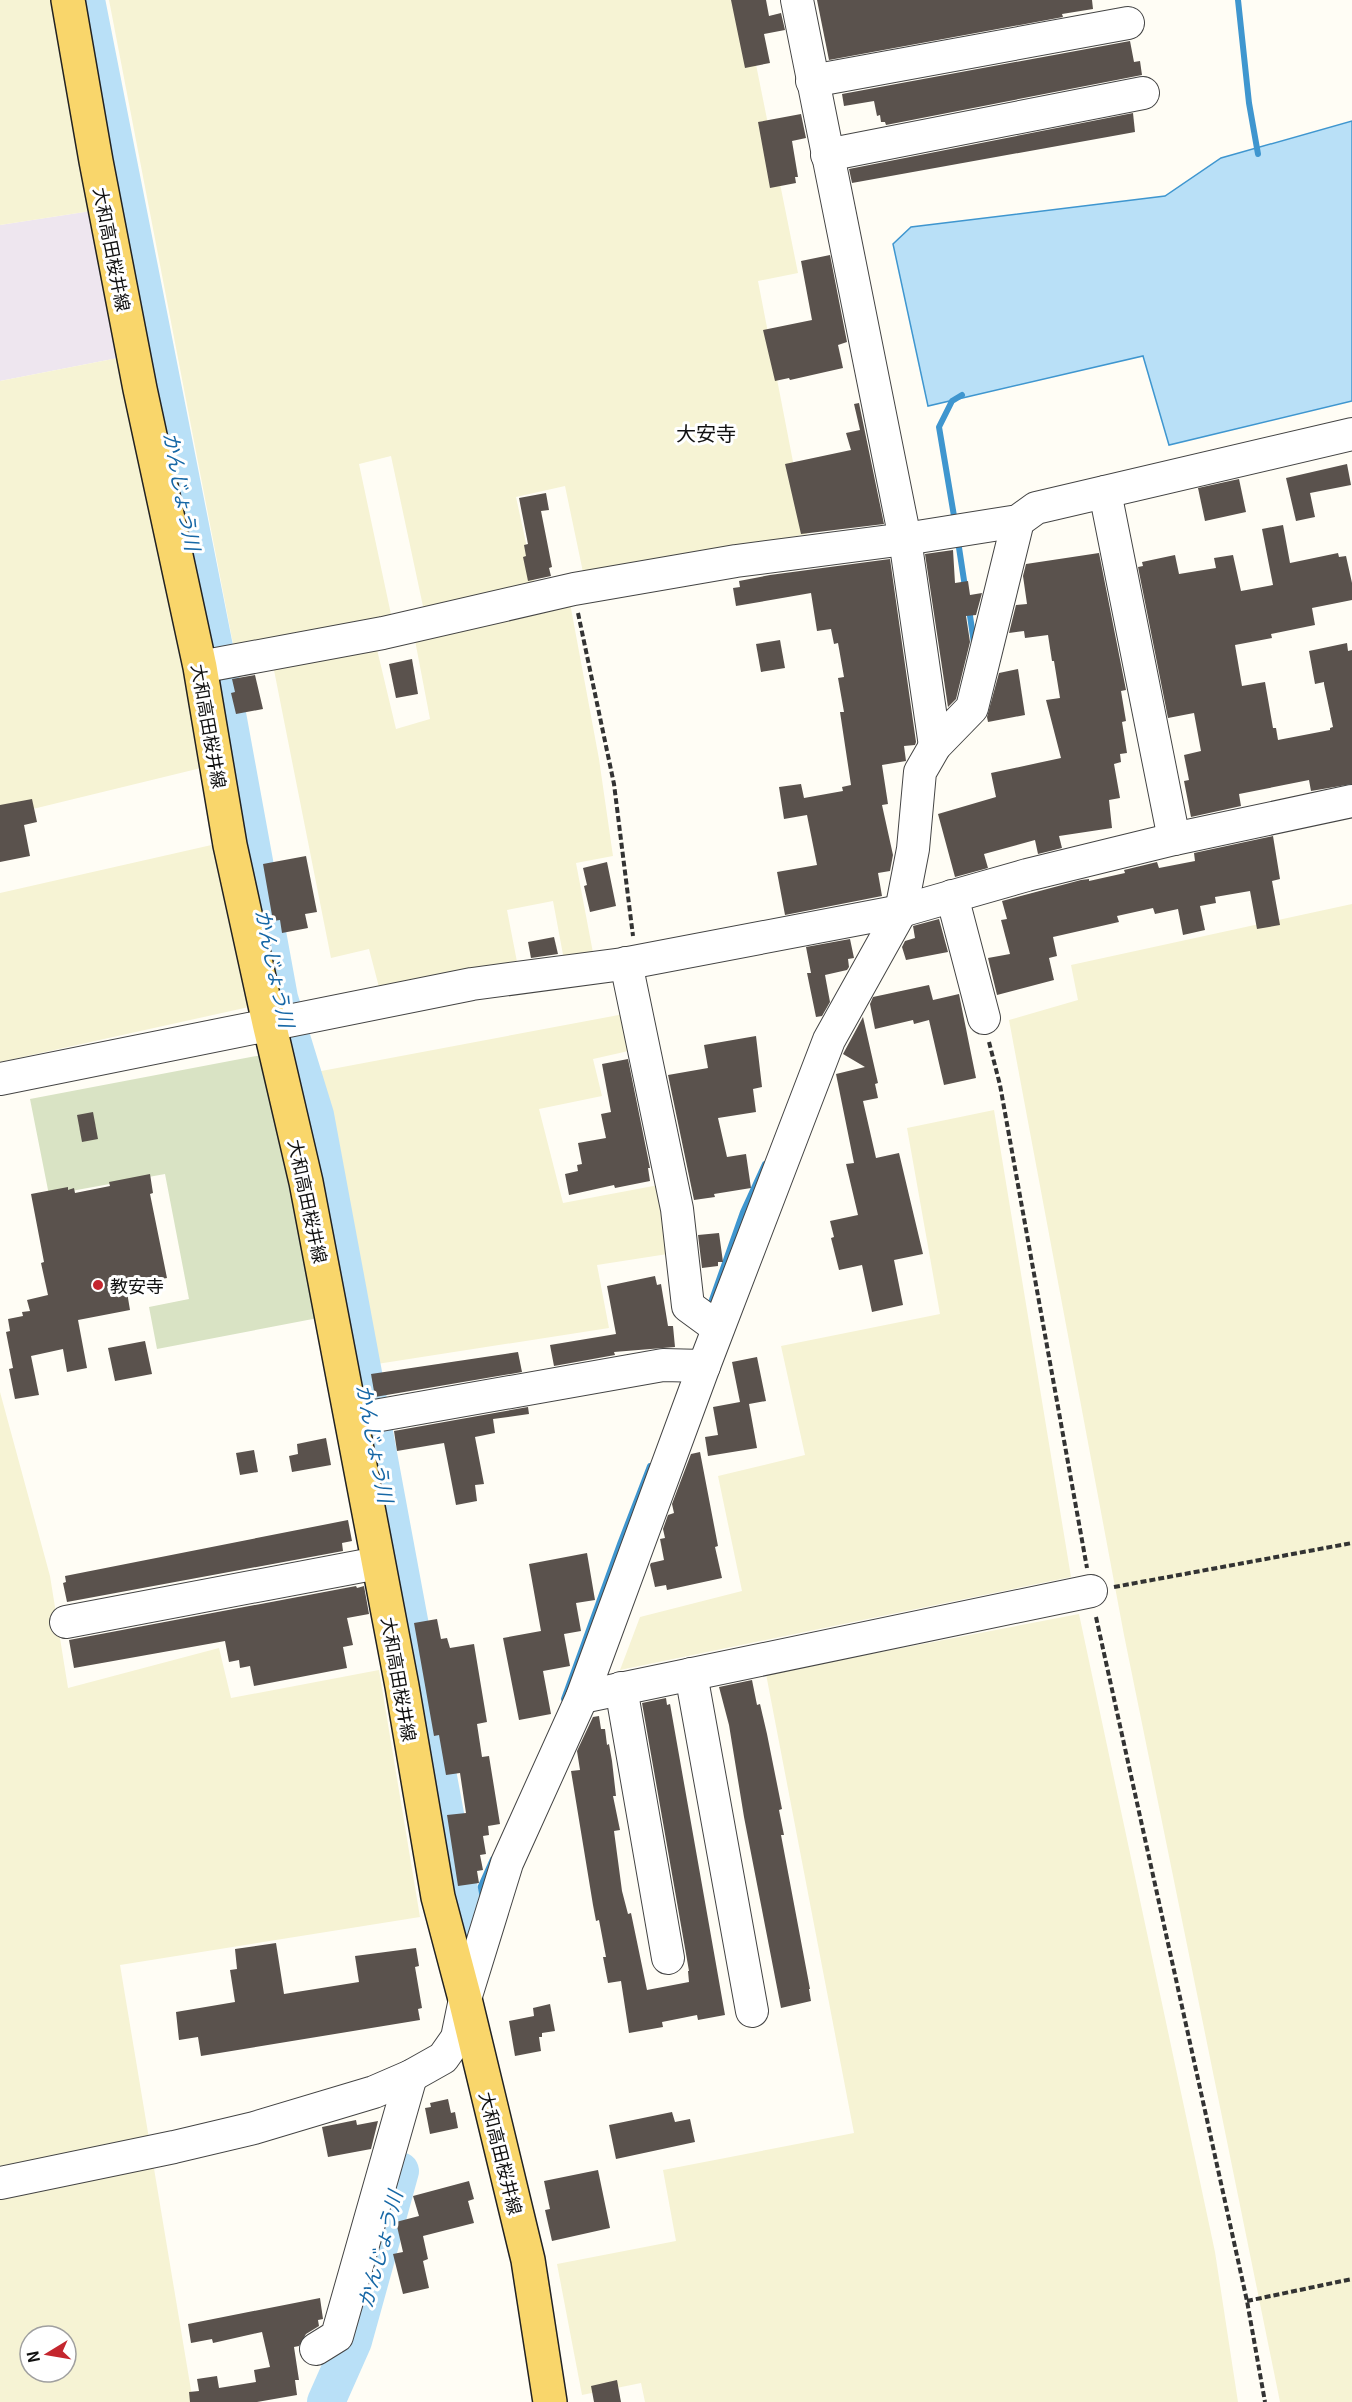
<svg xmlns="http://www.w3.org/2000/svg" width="1352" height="2402" viewBox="0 0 1352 2402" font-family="Georgia,'Noto Sans JP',serif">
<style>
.industrial{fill:#eee6ef}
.farmland{fill:#f6f3d4;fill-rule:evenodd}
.cemetery{fill:#d9e3c4}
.water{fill:#b9e0f7;stroke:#3f96cf;stroke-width:1.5}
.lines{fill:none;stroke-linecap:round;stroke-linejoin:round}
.stream{stroke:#3f96cf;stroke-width:6}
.river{stroke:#b9e0f7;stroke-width:38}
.building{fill:#5a524d}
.minor-casing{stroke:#444;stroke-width:34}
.major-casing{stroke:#222;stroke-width:36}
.path{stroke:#333;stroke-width:4;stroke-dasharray:6 3;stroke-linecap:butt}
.minor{stroke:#fff;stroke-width:32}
.major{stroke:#f9d66b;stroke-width:33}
.poi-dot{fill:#c4262e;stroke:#fff;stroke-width:2}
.labels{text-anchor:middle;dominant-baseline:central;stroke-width:6;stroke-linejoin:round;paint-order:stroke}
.street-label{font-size:18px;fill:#111;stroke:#fff}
.poi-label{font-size:18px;fill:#111;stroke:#fff;text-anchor:start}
.neighbourhood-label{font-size:20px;fill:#111;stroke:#fff}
.water-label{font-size:20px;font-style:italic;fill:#1768a6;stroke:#fff}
</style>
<rect width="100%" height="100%" fill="#fffdf5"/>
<path class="industrial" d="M 91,211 L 123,357 L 0,381 L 0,225 Z"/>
<g class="farmland">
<path d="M 0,0 L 55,0 L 91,211 L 0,225 Z"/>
<path d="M 109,0 L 743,0 L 798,273 L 758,281 L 807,534 L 584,577 L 565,486 L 516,497 L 536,589 L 424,611 L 391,456 L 359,464 L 392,619 L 234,649 Z"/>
<path d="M 123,357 L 191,685 L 201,768 L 0,817 L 0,381 Z"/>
<path d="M 570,603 L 599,759 L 613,856 L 576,863 L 594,958 L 564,960 L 553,901 L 507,910 L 518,967 L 380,991 L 369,949 L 331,958 L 272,660 L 375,641 L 396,729 L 430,719 L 414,635 Z"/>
<path d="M 216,844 L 249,1007 L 0,1062 L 0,893 Z"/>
<path d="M 1352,904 L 1352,2402 L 1280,2402 L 1124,1635 L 1009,1020 L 1078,1000 L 1071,965 Z"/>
<path d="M 624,1014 L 633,1050 L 593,1059 L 602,1096 L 539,1109 L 563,1203 L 664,1184 L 674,1253 L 597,1265 L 609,1328 L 377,1364 L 334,1127 L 316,1072 Z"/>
<path d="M 994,1110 L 1071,1577 L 620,1670 L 640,1617 L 742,1591 L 718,1476 L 805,1455 L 781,1346 L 940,1314 L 907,1128 Z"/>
<path d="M 0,1392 L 50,1576 L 68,1688 L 219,1648 L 231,1698 L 379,1670 L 420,1917 L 120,1965 L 193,2402 L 0,2402 ZM 30,2336 L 66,2336 L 66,2372 L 30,2372 Z"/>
<path d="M 1079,1614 L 1215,2252 L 1238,2402 L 645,2402 L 641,2383 L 582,2395 L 557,2264 L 676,2241 L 663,2170 L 854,2133 L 766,1674 Z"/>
</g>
<path class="cemetery" d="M 267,1054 L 318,1318 L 157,1349 L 149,1307 L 189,1299 L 165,1174 L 49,1195 L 30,1099 Z"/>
<path class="water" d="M 1352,121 L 1352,401 L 1169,445 L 1143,356 L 928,406 L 893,244 L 911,227 L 1165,196 L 1221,158 Z"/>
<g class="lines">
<g class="stream">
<path d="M 1238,0 L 1249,103 L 1258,154"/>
<path d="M 955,522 L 939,427 L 952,401 L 962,395"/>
<path d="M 958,541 L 965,587"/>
<path d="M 969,609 L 974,643"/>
<path d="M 708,1311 L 743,1212 L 765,1164"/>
<path d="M 564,1699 L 620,1544 L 650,1466"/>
<path d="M 465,1922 L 493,1859"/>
</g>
<g class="river">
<path d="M 86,0 L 225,703 L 279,998 L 315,1115 L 465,1922 L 463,1934"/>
<path d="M 326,2402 L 353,2341 L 400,2171"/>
</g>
</g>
<g class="building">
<path d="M 731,0 L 766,0 L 769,16 L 781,13 L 785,30 L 764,34 L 770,63 L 745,68 Z"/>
<path d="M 817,0 L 1092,0 L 1093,9 L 1062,14 L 1063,17 L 829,60 Z"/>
<path d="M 1130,41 L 1134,62 L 1140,61 L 1142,75 L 886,125 L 885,122 L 881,122 L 880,115 L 877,116 L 874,101 L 844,106 L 842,94 Z"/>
<path d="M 1133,113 L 1135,132 L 852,183 L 849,169 Z"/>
<path d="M 801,114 L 806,138 L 792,141 L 798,177 L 795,177 L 796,183 L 770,188 L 758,122 Z"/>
<path d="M 830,255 L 847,342 L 838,345 L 843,368 L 790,380 L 789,378 L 775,381 L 763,330 L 812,320 L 801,261 Z"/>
<path d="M 859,403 L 884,524 L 801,534 L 785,464 L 851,450 L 846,433 L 860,430 L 854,404 Z"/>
<path d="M 1347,464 L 1351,485 L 1310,493 L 1315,517 L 1296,521 L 1286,478 Z"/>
<path d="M 1239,479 L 1246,512 L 1205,521 L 1198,488 Z"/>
<path d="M 546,493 L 549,510 L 541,511 L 552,567 L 549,568 L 551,576 L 528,581 L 523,557 L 526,556 L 524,545 L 528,544 L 519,498 Z"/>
<path d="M 1283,525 L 1290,563 L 1338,553 L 1339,557 L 1346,556 L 1352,583 L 1352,600 L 1312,608 L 1315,625 L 1271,634 L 1272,638 L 1235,645 L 1242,686 L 1265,682 L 1273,728 L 1276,728 L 1278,740 L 1330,730 L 1330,728 L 1333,727 L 1324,684 L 1324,682 L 1315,684 L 1309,651 L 1347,643 L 1348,651 L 1352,650 L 1352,784 L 1311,791 L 1309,780 L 1239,794 L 1241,806 L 1191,817 L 1184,781 L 1189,780 L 1184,755 L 1201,751 L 1194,713 L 1168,718 L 1138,567 L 1143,566 L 1142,562 L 1175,555 L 1179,574 L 1216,568 L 1214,558 L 1233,555 L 1241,591 L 1273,585 L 1262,529 Z"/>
<path d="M 953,550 L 955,583 L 968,581 L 970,595 L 982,593 L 976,615 L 966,616 L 970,642 L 956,699 L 948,707 L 925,554 Z"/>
<path d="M 1099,553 L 1126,690 L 1121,691 L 1126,721 L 1122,722 L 1127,753 L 1120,754 L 1121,762 L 1114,764 L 1120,798 L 1109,800 L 1112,828 L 1059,836 L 1062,848 L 1038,854 L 1035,840 L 984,854 L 988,868 L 955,877 L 938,814 L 996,797 L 991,773 L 1061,758 L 1046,700 L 1060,698 L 1054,661 L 1052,661 L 1048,635 L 1025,638 L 1024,631 L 1009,633 L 1016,605 L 1027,604 L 1023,576 L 1026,564 Z"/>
<path d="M 890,559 L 916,742 L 915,745 L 904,746 L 906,761 L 882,765 L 888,804 L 882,805 L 893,855 L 890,871 L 878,873 L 882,896 L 785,915 L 777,872 L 817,865 L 807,815 L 784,819 L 779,787 L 801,784 L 804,798 L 843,791 L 842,787 L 851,785 L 840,712 L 844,712 L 838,678 L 844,677 L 838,643 L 834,644 L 831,629 L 817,631 L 811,593 L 736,606 L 733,588 L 740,587 L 739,581 L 770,575 Z"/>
<path d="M 780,640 L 785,668 L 761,672 L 756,644 Z"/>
<path d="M 412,659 L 418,694 L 396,698 L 389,664 Z"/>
<path d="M 1018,669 L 1025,715 L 988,722 L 987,717 L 999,673 Z"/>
<path d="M 255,675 L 263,709 L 236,714 L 231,693 L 235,692 L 232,679 Z"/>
<path d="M 32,799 L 37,822 L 24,825 L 30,856 L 0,862 L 0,805 Z"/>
<path d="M 1273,836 L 1280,879 L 1272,881 L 1280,925 L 1257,929 L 1250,891 L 1215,897 L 1216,903 L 1200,906 L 1205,930 L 1183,935 L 1178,909 L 1155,914 L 1153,908 L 1117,916 L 1119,922 L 1053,937 L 1057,956 L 1049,958 L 1054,980 L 997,995 L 988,958 L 1010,954 L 1001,920 L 1007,919 L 1002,901 L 1081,880 L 1089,879 L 1089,881 L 1125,873 L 1124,870 L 1157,862 L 1159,868 L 1195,861 L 1194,853 Z"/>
<path d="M 306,856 L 317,912 L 305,914 L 308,928 L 282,933 L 280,920 L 273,921 L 263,864 Z"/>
<path d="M 607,862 L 616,906 L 590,912 L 584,886 L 587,885 L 583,868 Z"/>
<path d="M 939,919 L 948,952 L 906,960 L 902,947 L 905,941 L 915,938 L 913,926 Z"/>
<path d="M 554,937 L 558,954 L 531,958 L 528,942 Z"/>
<path d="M 850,939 L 854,958 L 848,959 L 849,967 L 847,970 L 825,975 L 830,1002 L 822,1016 L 816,1017 L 807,973 L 811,973 L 806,947 Z"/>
<path d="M 929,985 L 933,1000 L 959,994 L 976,1078 L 944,1085 L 929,1020 L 914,1024 L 913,1020 L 875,1029 L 870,1004 L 873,997 Z"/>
<path d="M 863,1017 L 878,1083 L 875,1084 L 878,1098 L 863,1101 L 876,1158 L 899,1153 L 923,1254 L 894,1260 L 903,1305 L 872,1312 L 862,1265 L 839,1270 L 831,1238 L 834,1237 L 830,1221 L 858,1215 L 846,1164 L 854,1163 L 836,1074 L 865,1067 L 843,1054 Z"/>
<path d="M 756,1036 L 762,1087 L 753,1089 L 756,1112 L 718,1118 L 727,1157 L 746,1154 L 751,1188 L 714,1194 L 715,1197 L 694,1200 L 668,1075 L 708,1068 L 704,1045 Z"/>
<path d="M 628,1059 L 650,1168 L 648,1168 L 650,1181 L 615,1188 L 614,1185 L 569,1195 L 565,1174 L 578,1171 L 577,1165 L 582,1164 L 578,1143 L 606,1138 L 601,1114 L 611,1112 L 602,1064 Z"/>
<path d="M 93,1112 L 98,1139 L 82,1142 L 77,1115 Z"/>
<path d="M 150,1174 L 153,1193 L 150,1194 L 167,1278 L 126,1286 L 130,1310 L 78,1320 L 87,1368 L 67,1372 L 63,1349 L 31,1356 L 39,1395 L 15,1399 L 9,1369 L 13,1368 L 6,1332 L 10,1331 L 8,1319 L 23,1316 L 22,1312 L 30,1311 L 27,1300 L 48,1295 L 41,1263 L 44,1262 L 31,1194 L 68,1187 L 68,1190 L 74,1188 L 75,1193 L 110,1186 L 109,1182 Z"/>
<path d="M 719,1233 L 723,1262 L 718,1262 L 718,1266 L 702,1268 L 698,1235 Z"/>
<path d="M 655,1276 L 657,1285 L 661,1284 L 668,1326 L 673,1326 L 675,1347 L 614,1352 L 615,1355 L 554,1366 L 550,1345 L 616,1334 L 607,1286 Z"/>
<path d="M 145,1341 L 152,1374 L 115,1381 L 108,1348 Z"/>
<path d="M 518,1352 L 522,1372 L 375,1397 L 371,1374 Z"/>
<path d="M 757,1357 L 766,1401 L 749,1404 L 757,1448 L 708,1456 L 705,1437 L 718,1435 L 713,1407 L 740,1402 L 732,1362 Z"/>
<path d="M 528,1407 L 529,1414 L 493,1419 L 495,1433 L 475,1437 L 484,1484 L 475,1485 L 477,1501 L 456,1505 L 444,1443 L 397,1451 L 394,1431 Z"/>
<path d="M 326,1438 L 331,1465 L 292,1472 L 289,1456 L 298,1454 L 297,1444 Z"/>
<path d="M 254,1450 L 258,1472 L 240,1475 L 236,1453 Z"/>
<path d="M 700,1452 L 718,1546 L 715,1547 L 722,1578 L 667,1590 L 666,1585 L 655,1587 L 650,1565 L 651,1563 L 664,1560 L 660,1539 L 665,1538 L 663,1529 L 668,1515 L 674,1513 L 672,1504 L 691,1454 Z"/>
<path d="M 348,1520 L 352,1541 L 342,1543 L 343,1551 L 67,1602 L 63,1583 L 66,1582 L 65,1576 Z"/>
<path d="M 587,1553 L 595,1600 L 576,1603 L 581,1631 L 564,1634 L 570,1666 L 543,1671 L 551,1714 L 519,1720 L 503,1638 L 541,1631 L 529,1564 Z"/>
<path d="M 356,1586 L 357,1588 L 364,1586 L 369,1614 L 347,1618 L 353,1645 L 343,1647 L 347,1668 L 254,1686 L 250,1666 L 240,1668 L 239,1660 L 229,1662 L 225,1641 L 74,1668 L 69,1640 Z"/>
<path d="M 437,1619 L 441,1639 L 447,1638 L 450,1648 L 474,1644 L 487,1722 L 477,1724 L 482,1757 L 489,1756 L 500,1824 L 488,1826 L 489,1835 L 483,1836 L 486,1854 L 480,1855 L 483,1870 L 477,1871 L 479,1883 L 458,1886 L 447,1815 L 466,1813 L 460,1773 L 446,1775 L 439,1735 L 434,1736 L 414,1623 Z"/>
<path d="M 752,1680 L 757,1705 L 760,1704 L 767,1734 L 782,1809 L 779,1810 L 784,1835 L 781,1835 L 810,1989 L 809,1989 L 811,2001 L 781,2008 L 744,1817 L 729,1725 L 719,1687 Z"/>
<path d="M 666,1698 L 667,1705 L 670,1704 L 725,2015 L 698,2020 L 697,2015 L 662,2022 L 663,2027 L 629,2033 L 621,1981 L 608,1983 L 603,1957 L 606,1957 L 599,1920 L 596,1921 L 593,1905 L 571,1771 L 580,1770 L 577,1751 L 593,1717 L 599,1716 L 601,1729 L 605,1729 L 607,1745 L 609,1744 L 612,1761 L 616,1796 L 613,1796 L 620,1830 L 614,1831 L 622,1891 L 628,1914 L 631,1913 L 647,1990 L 689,1982 L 688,1971 L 689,1971 L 642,1703 Z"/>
<path d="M 276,1943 L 284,1994 L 359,1982 L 355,1956 L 416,1948 L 419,1966 L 415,1967 L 422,2008 L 418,2009 L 420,2020 L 201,2056 L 198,2037 L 179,2040 L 176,2012 L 235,2002 L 230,1970 L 237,1969 L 235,1949 Z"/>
<path d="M 550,2004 L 555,2031 L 542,2033 L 542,2037 L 539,2037 L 541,2051 L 515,2056 L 509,2021 L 534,2016 L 533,2008 Z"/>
<path d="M 448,2099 L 451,2113 L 455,2112 L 458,2128 L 430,2134 L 425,2108 L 431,2107 L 430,2103 Z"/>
<path d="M 672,2112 L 675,2122 L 690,2119 L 695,2142 L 616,2159 L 609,2125 Z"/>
<path d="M 356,2120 L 357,2125 L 378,2121 L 371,2149 L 328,2157 L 322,2127 Z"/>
<path d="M 598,2170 L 610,2228 L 552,2241 L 545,2210 L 550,2209 L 544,2181 Z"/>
<path d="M 469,2181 L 474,2199 L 468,2201 L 474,2223 L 423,2236 L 428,2259 L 423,2261 L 429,2288 L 403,2294 L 393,2254 L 403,2252 L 396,2222 L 419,2216 L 413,2196 Z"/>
<path d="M 320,2298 L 323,2319 L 318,2320 L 319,2326 L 306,2334 L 299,2346 L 294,2347 L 299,2380 L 295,2380 L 297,2395 L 257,2402 L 190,2402 L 189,2392 L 199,2391 L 197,2379 L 217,2376 L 219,2388 L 256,2382 L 254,2370 L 270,2367 L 262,2332 L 213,2343 L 212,2339 L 191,2343 L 188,2324 Z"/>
<path d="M 617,2380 L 621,2402 L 594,2402 L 591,2386 Z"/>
</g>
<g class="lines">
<defs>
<g id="minor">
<path d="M 797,0 L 905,539 L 935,746"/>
<path d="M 812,81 L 1128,23"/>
<path d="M 827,155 L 1143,93"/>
<path d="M 1105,492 L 1174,839"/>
<path d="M 200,667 L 383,633 L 574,589 L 736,561 L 905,539 L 1018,521 L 1036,508 L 1352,434"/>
<path d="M 952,896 L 984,1018"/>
<path d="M 626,963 L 677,1209 L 688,1306 L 718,1328"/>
<path d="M 0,1079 L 472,984 L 623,964 L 901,911 L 1027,875 L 1174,839 L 1352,801"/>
<path d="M 352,1420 L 663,1365 L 704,1366"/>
<path d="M 66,1622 L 378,1563"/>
<path d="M 691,1674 L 752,2011"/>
<path d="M 621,1688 L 668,1958"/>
<path d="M 582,1697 L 1091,1591"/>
<path d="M 0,2183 L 174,2147 L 254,2128 L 374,2092 L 411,2076 L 443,2058 L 457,2038 L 465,1999 L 507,1863 L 582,1697 L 704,1366 L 829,1040 L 901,911 L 913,849 L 920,772 L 935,746 L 972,708 L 1018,521"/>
<path d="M 316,2349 L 337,2336 L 411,2076"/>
</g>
<path id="major" d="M 68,0 L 96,161 L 140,389 L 200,667 L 230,845 L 269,1023 L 306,1182 L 402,1686 L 438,1897 L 465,1999 L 528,2260 L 550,2402"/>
</defs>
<use href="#minor" class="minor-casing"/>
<use href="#major" class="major-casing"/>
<g class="path">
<path d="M 578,613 L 614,784 L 633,936"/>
<path d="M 989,1042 L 1000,1085 L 1087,1568"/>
<path d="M 1114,1587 L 1352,1543"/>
<path d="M 1096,1617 L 1247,2301 L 1265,2402"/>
<path d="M 1247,2301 L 1352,2279"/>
</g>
<use href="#minor" class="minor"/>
<use href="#major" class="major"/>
</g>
<circle class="poi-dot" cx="98" cy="1285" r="6"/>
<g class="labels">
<g class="street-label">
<text transform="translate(113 249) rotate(79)">大和高田桜井線</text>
<text transform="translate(210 726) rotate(80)">大和高田桜井線</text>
<text transform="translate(309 1201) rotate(78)">大和高田桜井線</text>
<text transform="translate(400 1679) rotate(80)">大和高田桜井線</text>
<text transform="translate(502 2153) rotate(76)">大和高田桜井線</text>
</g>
<g class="poi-label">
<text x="110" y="1285">教安寺</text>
</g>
<g class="neighbourhood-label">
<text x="706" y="432">大安寺</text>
</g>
<g class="water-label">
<text transform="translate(183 491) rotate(79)">かんじょう川</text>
<text transform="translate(276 968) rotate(78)">かんじょう川</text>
<text transform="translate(376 1443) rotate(79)">かんじょう川</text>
<text transform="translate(379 2249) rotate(-75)">かんじょう川</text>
</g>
</g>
<g transform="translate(48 2354) rotate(259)"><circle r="28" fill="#ffffff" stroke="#a0a0a0" stroke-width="1.5"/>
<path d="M0-4.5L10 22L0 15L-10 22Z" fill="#c4262e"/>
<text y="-9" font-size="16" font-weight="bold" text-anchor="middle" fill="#111111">N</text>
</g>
</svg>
